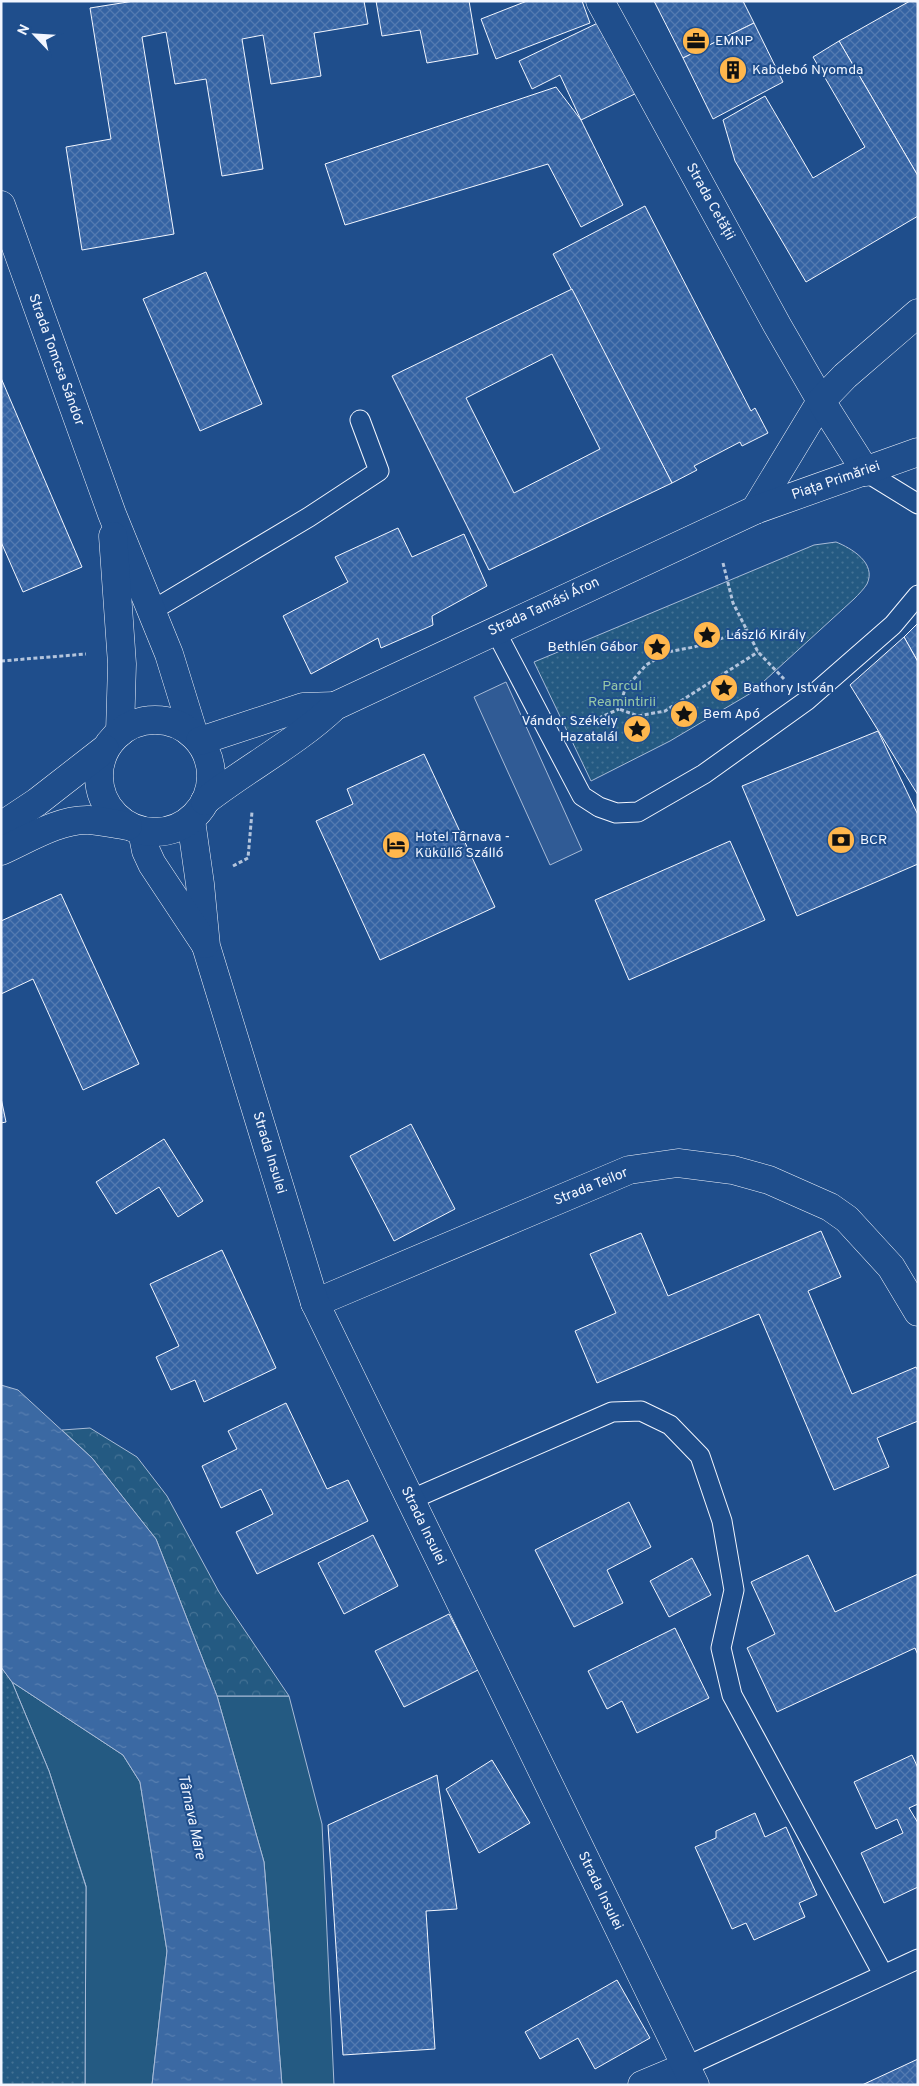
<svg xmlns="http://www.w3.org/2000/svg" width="919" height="2086" viewBox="0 0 919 2086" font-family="Overpass,sans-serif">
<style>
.grass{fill:#245a82;stroke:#a8bbd7}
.forest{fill:url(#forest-crowns);stroke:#a8bbd7}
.park{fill:url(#park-dots);stroke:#a8bbd7}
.parking{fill:#305b95;stroke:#a8bbd7}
.water{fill:url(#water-ripples);stroke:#a8bbd7}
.building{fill:url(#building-cross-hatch);stroke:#f2f6ff;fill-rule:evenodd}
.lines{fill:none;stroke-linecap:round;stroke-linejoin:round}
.service-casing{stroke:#f2f6ff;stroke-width:21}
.minor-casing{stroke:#f2f6ff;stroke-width:29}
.secondary-casing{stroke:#f2f6ff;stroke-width:29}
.primary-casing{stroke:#f2f6ff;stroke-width:29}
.path{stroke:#b3c4dc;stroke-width:3;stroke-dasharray:4 2.5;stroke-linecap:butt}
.service{stroke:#1f4e8c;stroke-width:19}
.minor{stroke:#1f4e8c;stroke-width:28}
.secondary{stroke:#1f4e8c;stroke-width:28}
.primary{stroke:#1f4e8c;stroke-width:28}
.labels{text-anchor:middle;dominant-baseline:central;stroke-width:4;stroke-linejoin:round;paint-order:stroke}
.poi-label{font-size:14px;fill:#f2f6ff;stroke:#1f4e8c;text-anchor:start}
.street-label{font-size:14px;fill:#f2f6ff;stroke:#1f4e8c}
.park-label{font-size:14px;fill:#97c8a6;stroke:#1f4e8c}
.water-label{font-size:15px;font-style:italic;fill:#f2f6ff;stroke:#1f4e8c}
</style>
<defs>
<pattern id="forest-crowns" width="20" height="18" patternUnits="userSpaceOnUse" patternTransform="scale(1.25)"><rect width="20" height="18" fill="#245a82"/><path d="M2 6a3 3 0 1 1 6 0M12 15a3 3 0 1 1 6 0" fill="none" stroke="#447295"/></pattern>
<pattern id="park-dots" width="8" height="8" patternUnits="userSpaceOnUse" patternTransform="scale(1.25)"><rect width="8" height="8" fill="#245a82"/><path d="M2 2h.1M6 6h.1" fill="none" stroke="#447295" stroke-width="1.8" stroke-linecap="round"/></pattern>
<pattern id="water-ripples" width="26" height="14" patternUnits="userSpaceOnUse" patternTransform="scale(1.25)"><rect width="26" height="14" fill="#3b69a3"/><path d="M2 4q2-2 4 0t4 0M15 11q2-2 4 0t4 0" fill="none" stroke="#587fb1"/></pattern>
<pattern id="building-cross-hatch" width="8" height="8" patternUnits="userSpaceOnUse" patternTransform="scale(1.25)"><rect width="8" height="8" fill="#3563a3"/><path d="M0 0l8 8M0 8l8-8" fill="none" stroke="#537ab1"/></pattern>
</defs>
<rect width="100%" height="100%" fill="#1f4e8c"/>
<g class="grass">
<path d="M 12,1682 L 123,1755 L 140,1782 L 167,1951 L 152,2085 L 85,2085 L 86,1886 L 49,1771 Z"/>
<path d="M 217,1696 L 289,1696 L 322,1824 L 334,2085 L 282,2085 L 264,1862 Z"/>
</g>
<path class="forest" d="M 90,1428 L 137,1457 L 167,1496 L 219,1592 L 289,1696 L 217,1696 L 156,1539 L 92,1458 L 62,1430 Z"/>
<g class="park">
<path d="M 836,542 C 851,548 877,563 867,584 C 864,589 858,595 854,599 L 751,693 L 670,741 L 591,781 L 534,662 L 814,545 Z"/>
<path d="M 1,1667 L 12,1682 L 49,1771 L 86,1887 L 85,2085 L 1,2085 Z"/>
</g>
<path class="parking" d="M 506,682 L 582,850 L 550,865 L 474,697 Z"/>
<path class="water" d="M 1,1385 L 18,1390 L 92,1458 L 156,1539 L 217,1696 L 264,1862 L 282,2085 L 152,2085 L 167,1951 L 140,1782 L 123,1755 L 12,1682 L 1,1667 Z"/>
<g class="building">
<path d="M 134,1 L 364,1 L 368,24 L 314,33 L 321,76 L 271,84 L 263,35 L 242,39 L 263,169 L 222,176 L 206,79 L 175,84 L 166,32 L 142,37 L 174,234 L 82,250 L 66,147 L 111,139 L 90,8 Z"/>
<path d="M 376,1 L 469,1 L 478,54 L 427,63 L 420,30 L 382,36 Z"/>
<path d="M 582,1 L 590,23 L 496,59 L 481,19 L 527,1 Z"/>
<path d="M 654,1 L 743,1 L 754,23 L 683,58 Z"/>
<path d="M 910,1 L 918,2 L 918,176 L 839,41 Z"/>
<path d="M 606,19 L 641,91 L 581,120 L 560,75 L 532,89 L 519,61 Z"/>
<path d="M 754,23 L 783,82 L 713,119 L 683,58 Z"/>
<path d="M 839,41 L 918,176 L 918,216 L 806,282 L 735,161 L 723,120 L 765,96 L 813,178 L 865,147 L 813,57 Z"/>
<path d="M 556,87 L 581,120 L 623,205 L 581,227 L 548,164 L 345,225 L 325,164 Z"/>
<path d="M 645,206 L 751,411 L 755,408 L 768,433 L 742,446 L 740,442 L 694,466 L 697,470 L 672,483 L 553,254 Z"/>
<path d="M 206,272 L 262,404 L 200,431 L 143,299 Z"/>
<path d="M 572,289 L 672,483 L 489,570 L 392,376 ZM 552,354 L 600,449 L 514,493 L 466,398 Z"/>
<path d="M 1,378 L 82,567 L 23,592 L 1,542 Z"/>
<path d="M 398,528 L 412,557 L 464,534 L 487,586 L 432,616 L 433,625 L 381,648 L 378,638 L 311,674 L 283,616 L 348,582 L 335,557 Z"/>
<path d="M 918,623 L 918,662 L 904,637 Z"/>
<path d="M 904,637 L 918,662 L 918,795 L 850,685 Z"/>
<path d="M 878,731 L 918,815 L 918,864 L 797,916 L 742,786 Z"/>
<path d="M 424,754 L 495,907 L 380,960 L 316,821 L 353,804 L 347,789 Z"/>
<path d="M 730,841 L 765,920 L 629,980 L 595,900 Z"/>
<path d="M 61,894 L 139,1064 L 83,1090 L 33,979 L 1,994 L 1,921 Z"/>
<path d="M 1,1098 L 6,1122 L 1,1123 Z"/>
<path d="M 411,1124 L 455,1209 L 394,1241 L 350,1156 Z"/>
<path d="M 164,1139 L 203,1201 L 178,1217 L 159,1187 L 116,1214 L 96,1182 Z"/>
<path d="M 821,1231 L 841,1277 L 808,1291 L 852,1394 L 916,1367 L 918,1371 L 918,1421 L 877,1438 L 889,1467 L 834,1490 L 759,1314 L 597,1383 L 575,1331 L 616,1313 L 590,1254 L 641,1233 L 668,1296 Z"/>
<path d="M 222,1250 L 276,1368 L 204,1402 L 195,1380 L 171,1390 L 156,1357 L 179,1346 L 150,1284 Z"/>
<path d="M 286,1403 L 327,1489 L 348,1480 L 368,1521 L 257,1574 L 236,1532 L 273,1514 L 261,1489 L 221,1508 L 202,1466 L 237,1449 L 228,1431 Z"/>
<path d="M 629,1502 L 651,1547 L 607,1570 L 623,1603 L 574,1627 L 535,1550 Z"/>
<path d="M 373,1535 L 398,1586 L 344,1614 L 318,1563 Z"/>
<path d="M 808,1555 L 835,1612 L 918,1574 L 918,1655 L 915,1648 L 777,1712 L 747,1648 L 775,1634 L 751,1582 Z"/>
<path d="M 692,1558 L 711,1595 L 669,1617 L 650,1581 Z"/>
<path d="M 449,1614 L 478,1670 L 404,1707 L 375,1651 Z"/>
<path d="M 675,1628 L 709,1698 L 637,1733 L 622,1701 L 607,1709 L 588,1671 Z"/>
<path d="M 912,1755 L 918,1768 L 918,1804 L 909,1808 L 918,1823 L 918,1887 L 884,1903 L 861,1853 L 903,1833 L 897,1819 L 876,1829 L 854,1782 Z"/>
<path d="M 492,1760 L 530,1823 L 479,1853 L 446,1789 Z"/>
<path d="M 437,1775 L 457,1909 L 426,1911 L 435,2049 L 343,2055 L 328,1825 Z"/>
<path d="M 755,1813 L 765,1837 L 786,1827 L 817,1895 L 799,1903 L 805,1917 L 754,1940 L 746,1923 L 732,1929 L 695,1847 L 716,1838 L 716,1831 Z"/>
<path d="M 617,1980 L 650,2038 L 595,2069 L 578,2038 L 540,2059 L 525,2032 Z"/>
<path d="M 918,2059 L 918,2085 L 862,2085 Z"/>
</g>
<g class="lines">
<defs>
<g id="service">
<path d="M 866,472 L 918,504"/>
<path d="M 153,610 L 309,517 L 379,471 L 360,420"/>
<path d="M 495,630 L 582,796 L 599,807 L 616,813 L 638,812 L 704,774 L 806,701 L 893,625 L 918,595"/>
<path d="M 410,1500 L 612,1412 L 641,1411 L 670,1425 L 700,1456 L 722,1521 L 734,1590 L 721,1648 L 732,1695 L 883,1974"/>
<path d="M 685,2067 L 918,1959"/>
</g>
<g id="minor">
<path d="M 600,1 L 777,325 L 821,401 L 755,510"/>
<path d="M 866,472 L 821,401 L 845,376 L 918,313"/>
<path d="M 315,1303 L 629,1170 L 678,1163 L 733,1170 L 769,1180 L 830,1207 L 847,1219 L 891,1267 L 918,1312"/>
<path d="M 642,2085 L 685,2067"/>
</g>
<g id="secondary">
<path d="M 191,820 L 200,884 L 206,946 L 315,1303 L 695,2085"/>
<path d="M 142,831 L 146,851 L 152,864 L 205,944"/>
</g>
<g id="primary">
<path d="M 1,205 L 112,514 L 169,654 L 194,735"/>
<path d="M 113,536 L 122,664 L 120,732"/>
<circle cx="155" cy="776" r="56"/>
<path d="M 200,741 L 303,707 L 335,706"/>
<path d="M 205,801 C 247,768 296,743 335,706 L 755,510 L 918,452"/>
<path d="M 1,826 L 37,802 L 105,749"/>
<path d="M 1,851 C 28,839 59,819 89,820 C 102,821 115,824 128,826"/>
</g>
</defs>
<use href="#service" class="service-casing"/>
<use href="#minor" class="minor-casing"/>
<use href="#secondary" class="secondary-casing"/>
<use href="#primary" class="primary-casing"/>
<g class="path">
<path d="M 723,563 L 733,603 L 758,652 L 784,679"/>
<path d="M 748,630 L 694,647 L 668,652 L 646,665 L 625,689 L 619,709 L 638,716 L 665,711 L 758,652"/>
<path d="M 1,661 L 86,654"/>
<path d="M 581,726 L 619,709"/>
<path d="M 233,866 L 248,858 L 252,812"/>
</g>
<use href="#service" class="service"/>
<use href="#minor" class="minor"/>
<use href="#secondary" class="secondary"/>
<use href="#primary" class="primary"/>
</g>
<defs>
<symbol id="office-disc" viewBox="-11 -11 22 22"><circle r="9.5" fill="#ffb74d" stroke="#1f4e8c"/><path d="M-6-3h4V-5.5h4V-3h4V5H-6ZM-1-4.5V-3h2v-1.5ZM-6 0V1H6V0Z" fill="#111"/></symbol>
<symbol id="building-disc" viewBox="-11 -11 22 22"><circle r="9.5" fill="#ffb74d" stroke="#1f4e8c"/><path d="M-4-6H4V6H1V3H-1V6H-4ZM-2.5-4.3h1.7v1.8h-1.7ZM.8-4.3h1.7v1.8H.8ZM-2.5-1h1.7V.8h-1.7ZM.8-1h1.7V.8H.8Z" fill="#111"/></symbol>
<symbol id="sight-disc" viewBox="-11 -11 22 22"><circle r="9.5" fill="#ffb74d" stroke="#1f4e8c"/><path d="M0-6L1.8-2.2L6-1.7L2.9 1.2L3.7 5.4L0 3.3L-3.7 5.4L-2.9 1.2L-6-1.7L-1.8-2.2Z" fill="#111"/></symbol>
<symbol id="bank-disc" viewBox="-11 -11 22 22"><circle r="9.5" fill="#ffb74d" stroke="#1f4e8c"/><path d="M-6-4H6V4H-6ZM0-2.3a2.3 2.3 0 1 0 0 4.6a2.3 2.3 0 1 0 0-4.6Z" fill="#111"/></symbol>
<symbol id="hotel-disc" viewBox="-11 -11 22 22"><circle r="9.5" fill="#ffb74d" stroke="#1f4e8c"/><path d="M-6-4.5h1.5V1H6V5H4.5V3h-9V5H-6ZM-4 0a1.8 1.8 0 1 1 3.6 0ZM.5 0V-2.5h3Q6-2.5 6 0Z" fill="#111"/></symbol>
</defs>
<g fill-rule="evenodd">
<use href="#office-disc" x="680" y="25" width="32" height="32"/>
<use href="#building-disc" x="717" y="54" width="32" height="32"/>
<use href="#sight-disc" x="691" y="619" width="32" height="32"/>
<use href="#sight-disc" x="641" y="631" width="32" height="32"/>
<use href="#sight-disc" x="708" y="672" width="32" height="32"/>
<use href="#sight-disc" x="668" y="698" width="32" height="32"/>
<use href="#sight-disc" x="621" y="713" width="32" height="32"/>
<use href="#bank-disc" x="825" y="824" width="32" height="32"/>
<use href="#hotel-disc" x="380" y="829" width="32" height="32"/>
</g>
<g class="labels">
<g class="poi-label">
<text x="715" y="41">EMNP</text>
<text x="752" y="70">Kabdebó Nyomda</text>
<text x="726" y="635">László Király</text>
<text x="638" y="647" text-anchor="end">Bethlen Gábor</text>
<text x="743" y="688">Bathory István</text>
<text x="703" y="714">Bem Apó</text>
<text x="618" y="721" text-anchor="end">Vándor Székely<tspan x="618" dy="16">Hazatalál</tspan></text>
<text x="415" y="837">Hotel Târnava -<tspan x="415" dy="16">Küküllő Szálló</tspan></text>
<text x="860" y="840">BCR</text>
</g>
<g class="street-label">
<text transform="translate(710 202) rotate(61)">Strada Cetății</text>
<text transform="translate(56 360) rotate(70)">Strada Tomcsa Sándor</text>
<text transform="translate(836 481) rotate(-19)">Piața Primăriei</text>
<text transform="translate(544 607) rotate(-25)">Strada Tamási Áron</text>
<text transform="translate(269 1153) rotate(73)">Strada Insulei</text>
<text transform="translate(591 1187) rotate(-22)">Strada Teilor</text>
<text transform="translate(423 1526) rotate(64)">Strada Insulei</text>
<text transform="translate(600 1891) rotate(64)">Strada Insulei</text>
</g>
<g class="park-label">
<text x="622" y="686">Parcul<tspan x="622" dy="16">Reamintirii</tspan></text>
</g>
<g class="water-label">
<text transform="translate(191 1817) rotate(78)">Târnava Mare</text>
</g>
</g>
<rect width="919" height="2086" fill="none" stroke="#f2f6ff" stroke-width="5"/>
<g transform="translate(35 35) rotate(295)" stroke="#1f4e8c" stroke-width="4" paint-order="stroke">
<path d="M0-4L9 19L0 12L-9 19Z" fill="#f2f6ff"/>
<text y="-8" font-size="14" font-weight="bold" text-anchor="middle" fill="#f2f6ff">N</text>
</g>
</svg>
